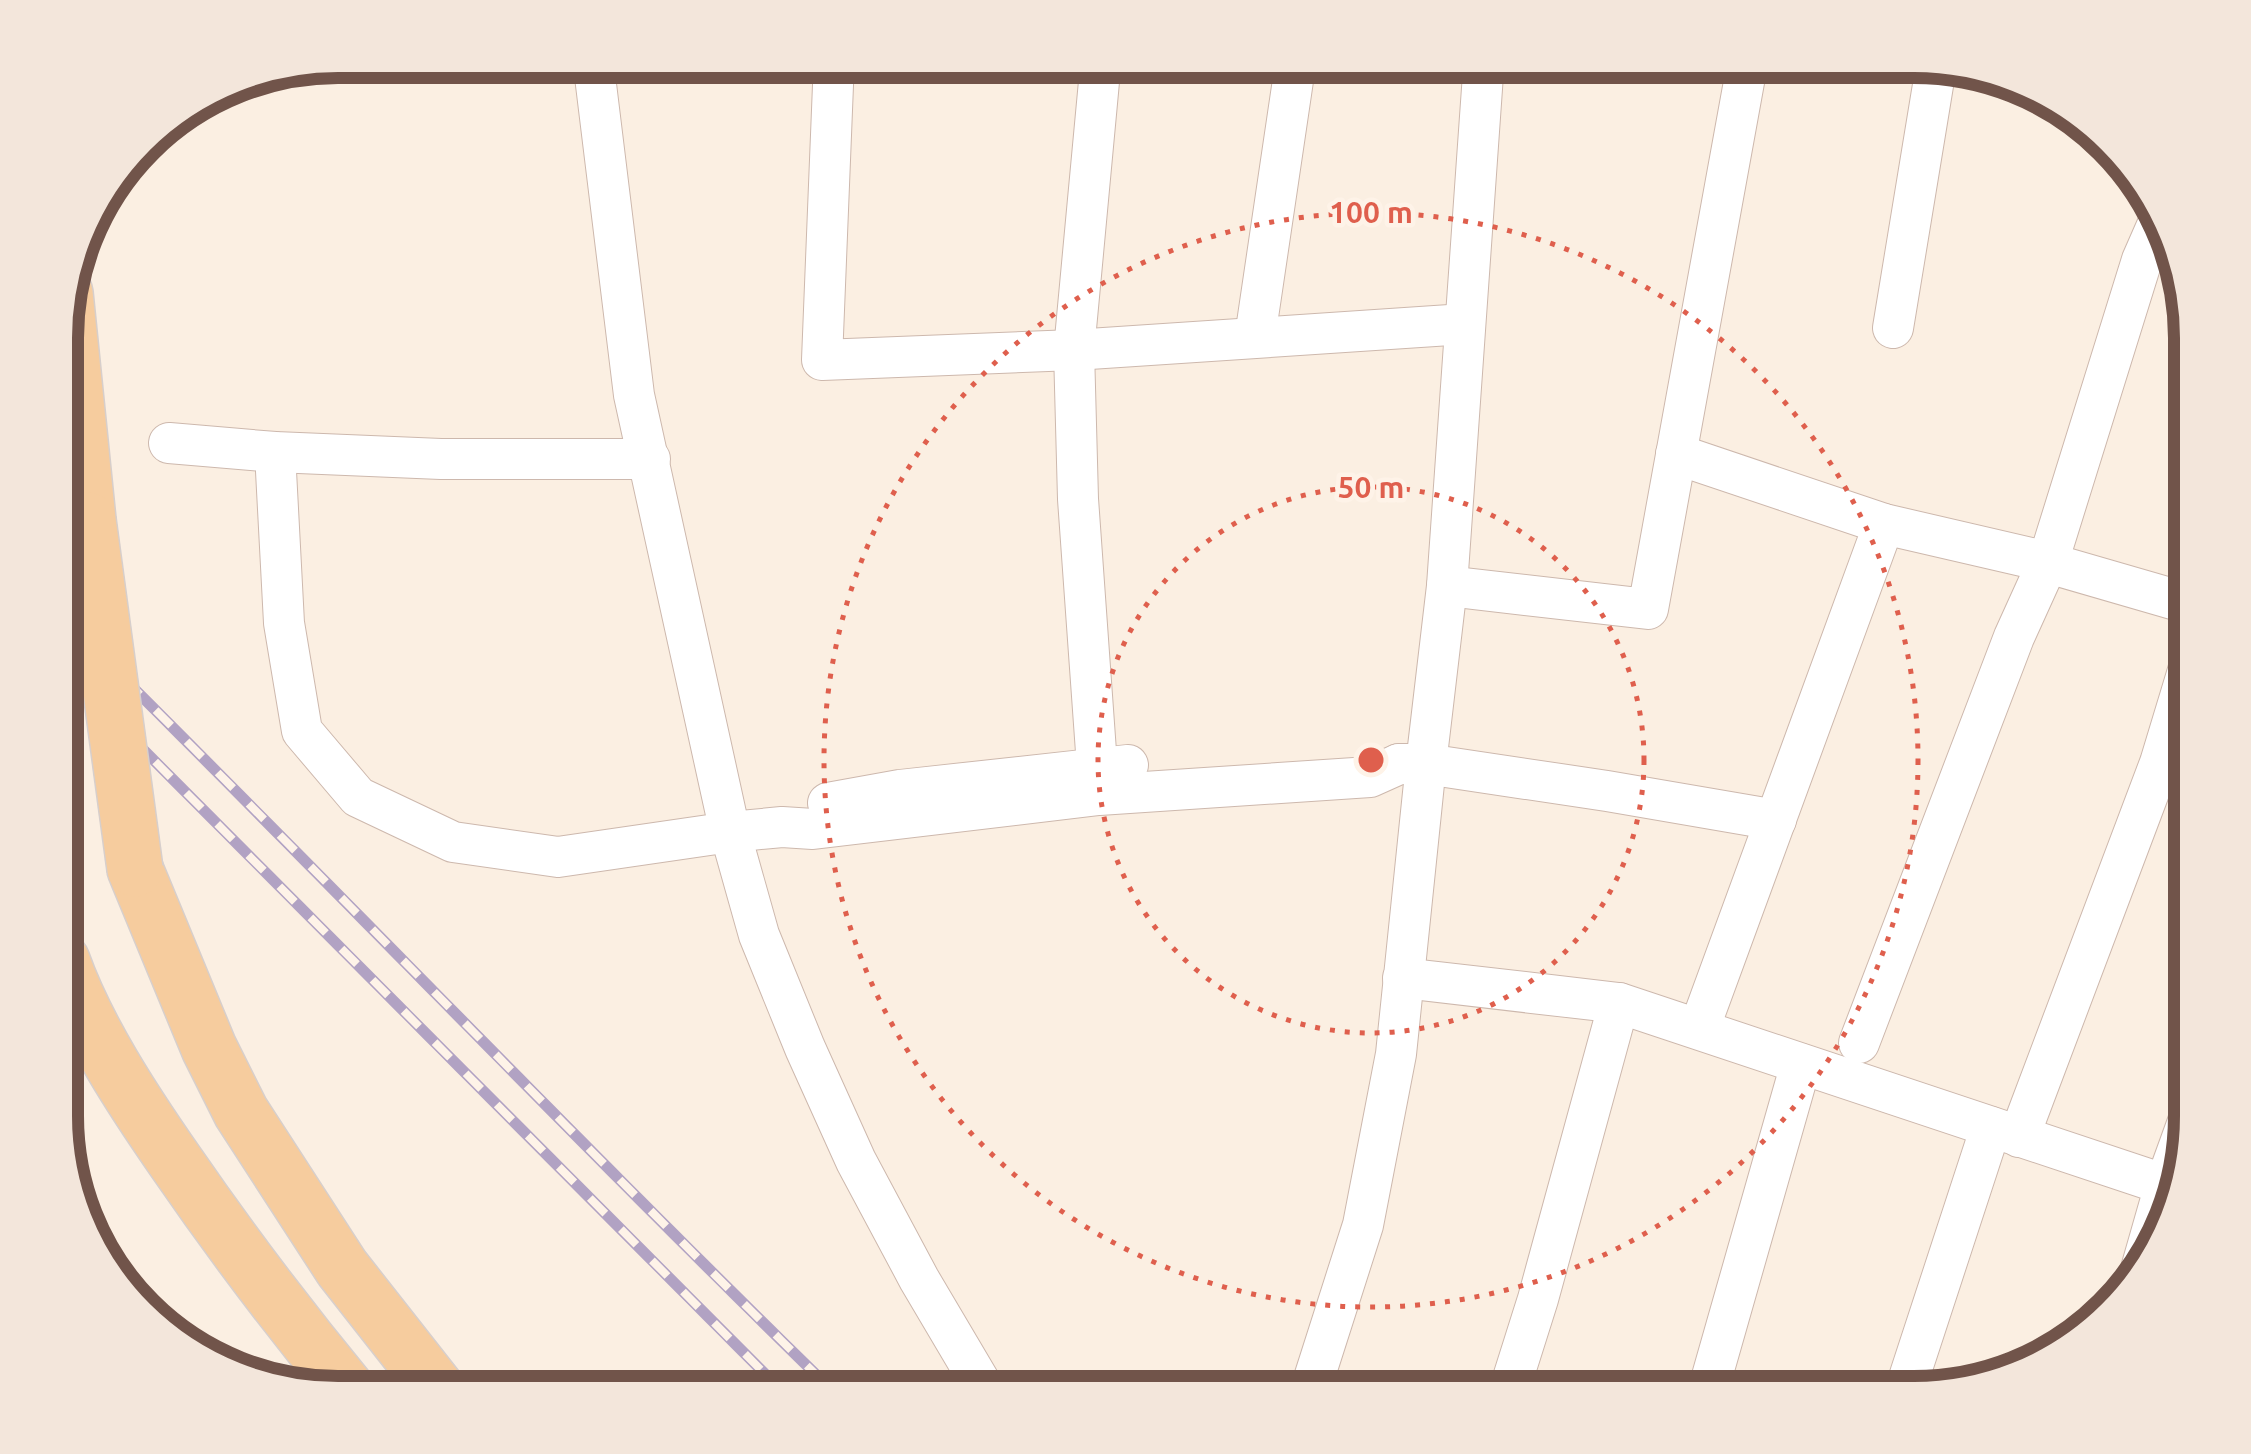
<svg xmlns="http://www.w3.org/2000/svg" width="2251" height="1454" viewBox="0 0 2251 1454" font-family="Ubuntu,sans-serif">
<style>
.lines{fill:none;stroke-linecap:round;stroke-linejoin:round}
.minor-casing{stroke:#cdb8ad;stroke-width:42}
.primary-casing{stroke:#d7cfcc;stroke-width:58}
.minor{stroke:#fff;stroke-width:40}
.primary{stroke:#f6cc9e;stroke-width:55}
.rail-casing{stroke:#b1a2c3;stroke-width:11}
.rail{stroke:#fef3e8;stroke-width:8;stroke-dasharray:22;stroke-linecap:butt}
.primary-bridge-casing{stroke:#d7cfcc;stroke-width:58;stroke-linecap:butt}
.primary-bridge{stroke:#f6cc9e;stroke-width:55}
.ring{fill:none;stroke:#df5f4d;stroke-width:5;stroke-dasharray:5 10}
.rim{fill:none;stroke:#71544a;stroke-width:12}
.centre{fill:#df5f4d;stroke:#fef3e8;stroke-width:5}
.ring-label{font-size:30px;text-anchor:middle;font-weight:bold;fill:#df5f4d;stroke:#fef3e8;stroke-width:9;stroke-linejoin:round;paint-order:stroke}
</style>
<rect width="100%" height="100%" fill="#fbefe2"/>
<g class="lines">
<defs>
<g id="minor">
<path d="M 593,60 L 634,395 L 730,832 L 759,935 L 805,1048 L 856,1161 L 919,1279 L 987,1394"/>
<path d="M 834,60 L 822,360 L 1074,350 L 1465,324"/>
<path d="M 1893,328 L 1936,67"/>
<path d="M 1255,337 L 1296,60"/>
<path d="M 169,443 L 275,452 L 441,459 L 650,459"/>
<path d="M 275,452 L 284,623 L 302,731 L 358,797 L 453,842 L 558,857 L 730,832 L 782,827 L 813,829 L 1099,795 L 1370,777 L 1399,764"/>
<path d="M 1676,454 L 1884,524 L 2031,558 L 2190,604"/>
<path d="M 1447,586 L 1648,609 L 1748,60"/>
<path d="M 1399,764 L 1426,764 L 1607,791 L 1776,820"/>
<path d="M 1099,794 L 1078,499 L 1074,350 L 1101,60"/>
<path d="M 828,803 L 900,790 L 1128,765"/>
<path d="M 1403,978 L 1619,1003 L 2172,1187"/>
<path d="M 1699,1029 L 1884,524"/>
<path d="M 1859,1043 L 2014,637 L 2048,562 L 2142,260 L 2160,219"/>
<path d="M 2019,1137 L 2160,763 L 2190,664"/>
<path d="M 2139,1276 L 2165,1185 L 2190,1116"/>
<path d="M 1904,1393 L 1991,1127"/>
<path d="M 1309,1394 L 1363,1225 L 1396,1054 L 1426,764 L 1447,586 L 1484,60"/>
<path d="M 1508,1394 L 1538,1299 L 1619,1003"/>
<path d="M 1707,1394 L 1801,1064"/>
</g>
<g id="primary">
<path d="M 65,293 L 88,520"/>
<path d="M 135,869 L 209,1048 L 241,1112 L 342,1268 L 441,1394"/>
<path d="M 62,961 C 86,1029 134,1102 175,1161 C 230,1241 289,1319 351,1394"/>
</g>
</defs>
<use href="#minor" class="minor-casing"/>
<use href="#primary" class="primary-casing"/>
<use href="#minor" class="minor"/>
<use href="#primary" class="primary"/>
<defs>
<g id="rail">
<path d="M 62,617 C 322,874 574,1139 836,1394"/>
<path d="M 62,668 L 785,1394"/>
</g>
</defs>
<use href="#rail" class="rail-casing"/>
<use href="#rail" class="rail"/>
<defs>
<path id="primary-bridge" d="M 88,520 L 135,869"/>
</defs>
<use href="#primary-bridge" class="primary-bridge-casing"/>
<use href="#primary-bridge" class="primary-bridge"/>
</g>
<g class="ring">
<circle cx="1371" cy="760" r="273"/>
<circle cx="1371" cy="760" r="547"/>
</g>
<path d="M0 0H2251V1454H0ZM338 78H1914A260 260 0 0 1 2174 338V1116A260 260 0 0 1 1914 1376H338A260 260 0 0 1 78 1116V338A260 260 0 0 1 338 78Z" fill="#f3e6db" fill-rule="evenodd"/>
<path class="rim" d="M338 78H1914A260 260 0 0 1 2174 338V1116A260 260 0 0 1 1914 1376H338A260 260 0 0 1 78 1116V338A260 260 0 0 1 338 78Z"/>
<circle cx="1371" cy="760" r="15" class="centre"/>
<g class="ring-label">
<text x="1371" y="223">100 m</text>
<text x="1371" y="498">50 m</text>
</g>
</svg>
